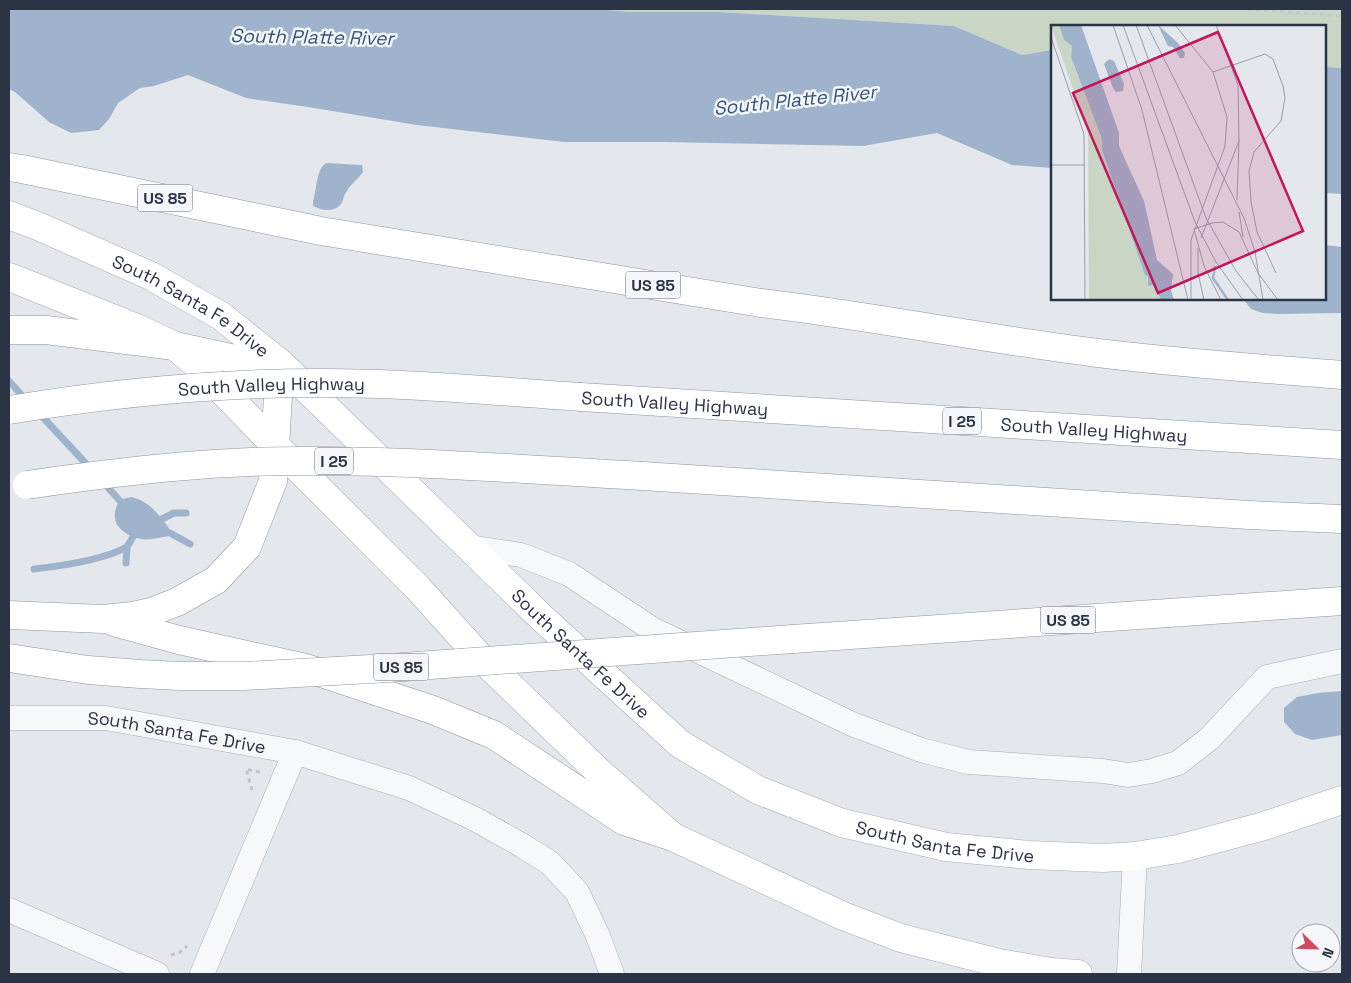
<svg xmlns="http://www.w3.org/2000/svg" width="1351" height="983" viewBox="0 0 1351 983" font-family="'Space Grotesk',sans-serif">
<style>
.green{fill:#c9d6c5}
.water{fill:#9fb4cc}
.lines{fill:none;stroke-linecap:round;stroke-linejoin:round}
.stream{stroke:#9fb4cc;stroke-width:7}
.minor-casing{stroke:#a9aeb7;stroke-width:25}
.major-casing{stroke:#a3abb8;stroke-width:29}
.highway-casing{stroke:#8b94a3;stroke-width:29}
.path{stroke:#c2c5cb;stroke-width:3;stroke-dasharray:4 4;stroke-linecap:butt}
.minor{stroke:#f7f8fa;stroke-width:24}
.major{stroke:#fff;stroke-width:28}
.highway{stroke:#fff;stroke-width:28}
.highway-bridge-casing{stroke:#8b94a3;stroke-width:29;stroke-linecap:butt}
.highway-bridge{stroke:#fff;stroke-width:28}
.labels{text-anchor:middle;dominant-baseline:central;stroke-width:5;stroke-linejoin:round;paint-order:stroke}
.shield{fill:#f4f6f9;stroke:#676e7b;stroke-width:1}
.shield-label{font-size:16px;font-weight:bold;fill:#2b3445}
.street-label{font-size:18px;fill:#2b3445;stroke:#f4f6f9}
.water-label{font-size:19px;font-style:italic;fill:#34527a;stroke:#f4f6f9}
.inset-river{fill:none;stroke:#9fb4cc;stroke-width:2.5}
.inset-road{fill:none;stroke:#9a9fa9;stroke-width:1}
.view{fill:#c2185b;fill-opacity:0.15;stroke:#c2185b;stroke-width:2.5}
.inset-edge{fill:none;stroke:#2b3445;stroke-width:2.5}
</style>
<rect width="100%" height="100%" fill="#e4e7ec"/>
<path class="green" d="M 597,9 L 1342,9 L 1342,68 L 1325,67 L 1325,26 L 1052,26 L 1052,50 L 1022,55 L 954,26 L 719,12 L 631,12 Z"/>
<g class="water">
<path d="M 9,9 L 597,9 L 631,12 L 719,12 L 954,26 L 1022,55 L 1052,50 L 1052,168 L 1012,165 L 937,133 L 863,146 L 664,142 L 564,142 L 417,125 L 308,107 L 246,98 L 188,75 L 154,86 L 140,88 L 118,103 L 109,119 L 99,130 L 71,133 L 49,122 L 15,92 L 9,89 Z"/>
<path d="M 1325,67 L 1342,68 L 1342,194 L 1325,193 Z"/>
<path d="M 327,163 L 362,165 L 363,172 C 358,179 351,184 347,191 C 344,194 344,198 342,202 C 337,213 322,211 313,206 L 313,201 C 317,190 316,167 327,163 Z"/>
<path d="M 1325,245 L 1342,247 L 1342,313 L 1278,314 L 1263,313 L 1251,309 L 1244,300 L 1244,299 L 1325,299 Z"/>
<path d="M 131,497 C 150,501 160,516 171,531 L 169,536 C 160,537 151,541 142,539 C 134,538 124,534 118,526 C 113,520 114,507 120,501 C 123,498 128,498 131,497 Z"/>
<path d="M 1342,691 L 1342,735 L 1312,740 L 1295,734 L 1284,722 L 1284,708 L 1297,697 L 1318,693 Z"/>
</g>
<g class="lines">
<g class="stream">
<path d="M 9,381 L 27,401"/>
<path d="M 38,412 L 90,468"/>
<path d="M 103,482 L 120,501"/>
<path d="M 162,519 L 174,513 L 186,513"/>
<path d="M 170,533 L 190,544"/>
<path d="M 126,563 L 127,547 L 133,537"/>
<path d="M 34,569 C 61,566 103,560 127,547"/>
</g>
<defs>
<g id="minor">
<path d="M 469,547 L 521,555 L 569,574 L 652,629 L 852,724 L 921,750 L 968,762 L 1103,771 L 1128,775 L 1152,771 L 1178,763 L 1209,739 L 1267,677 L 1342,661"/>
<path id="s1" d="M 9,718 L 106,718 L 295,752 L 409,788 L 475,819 L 523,846 L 550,863 L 577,892 L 598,936 L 612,974"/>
<path d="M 9,910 L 157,974"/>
<path d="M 202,974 L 295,752"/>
<path d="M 1129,974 L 1135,856"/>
</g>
<g id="major">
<path id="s2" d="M 9,215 L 40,227 L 151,276 L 221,316 L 280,363 L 542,618 L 680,744 L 758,790 L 842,823 L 946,847 L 1029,855 L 1103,858 L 1135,856 L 1178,849 L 1264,826 L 1342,800"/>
<path d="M 9,277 L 17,280 L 139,329 L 175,346 L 195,363 L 276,446 L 417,587 L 479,656 L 599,772 L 673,837 L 843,916 L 901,938 L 999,963 L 1051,972 L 1078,974"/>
</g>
<g id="highway">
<path d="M 9,167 L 22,169 L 321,231 L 761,303 C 871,316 980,338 1090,352 C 1174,363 1258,368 1342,375"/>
<path d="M 9,330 L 46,330 L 175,346 L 235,359 L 280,363 L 273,481 L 247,547 L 216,580 L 177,602 L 151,612 L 133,616 L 103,619 L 9,615"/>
<path id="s3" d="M 581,397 L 1342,445"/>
<path d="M 642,476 L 1249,515 L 1342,519"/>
<path d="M 114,622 L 179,640 L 306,668 L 433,710 L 494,735 L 624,821 L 673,837"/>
<path d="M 793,639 L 1342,601"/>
</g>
</defs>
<use href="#minor" class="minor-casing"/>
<use href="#major" class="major-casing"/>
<use href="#highway" class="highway-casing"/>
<g class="path">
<path d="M 1248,9 L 1342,16"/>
<path d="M 252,790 L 246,769 L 263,773"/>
<path d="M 171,955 L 180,952 L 187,946"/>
</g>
<use href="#minor" class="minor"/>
<use href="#major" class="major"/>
<use href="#highway" class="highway"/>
<defs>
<g id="highway-bridge">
<path id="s4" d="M 9,410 C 112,393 216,383 321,383 C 408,383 495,391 581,397"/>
<path d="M 27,485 C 122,471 217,460 313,461 C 423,461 532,470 642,476"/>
<path d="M 9,658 L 88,670 L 140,674 L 180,676 L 243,676 L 389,668 L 793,639"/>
</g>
</defs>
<use href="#highway-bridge" class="highway-bridge-casing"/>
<use href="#highway-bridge" class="highway-bridge"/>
</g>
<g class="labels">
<g class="shield">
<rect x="137.5" y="184.5" width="55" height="27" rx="4"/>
<rect x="625.5" y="271.5" width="55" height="27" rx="4"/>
<rect x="943" y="407.5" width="38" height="27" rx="4"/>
<rect x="315" y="447.5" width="38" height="27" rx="4"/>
<rect x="1040.5" y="606.5" width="55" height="27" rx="4"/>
<rect x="373.5" y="653.5" width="55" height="27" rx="4"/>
</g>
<g class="shield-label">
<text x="165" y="198">US 85</text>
<text x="653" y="285">US 85</text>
<text x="962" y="421">I 25</text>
<text x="334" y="461">I 25</text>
<text x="1068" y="620">US 85</text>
<text x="401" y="667">US 85</text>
</g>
<g class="street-label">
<text stroke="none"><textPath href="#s2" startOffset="204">South Santa Fe Drive</textPath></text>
<text stroke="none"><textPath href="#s4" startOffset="264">South Valley Highway</textPath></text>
<text stroke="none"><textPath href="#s3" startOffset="94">South Valley Highway</textPath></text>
<text stroke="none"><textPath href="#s3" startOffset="514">South Valley Highway</textPath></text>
<text stroke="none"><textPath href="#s2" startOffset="729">South Santa Fe Drive</textPath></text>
<text stroke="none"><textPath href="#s1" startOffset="169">South Santa Fe Drive</textPath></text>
<text stroke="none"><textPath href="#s2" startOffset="1149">South Santa Fe Drive</textPath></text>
</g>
<g class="water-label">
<text transform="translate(312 37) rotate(1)">South Platte River</text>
<text transform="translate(795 100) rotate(-6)">South Platte River</text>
</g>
</g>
<g transform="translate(1051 25)">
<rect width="275" height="275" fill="#e4e7ec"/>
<path d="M 0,0 L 8,0 L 13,15 L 21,21 L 20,32 L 51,114 L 51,126 L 97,251 L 97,261 L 103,260 L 110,275 L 38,275 L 37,108 Z" fill="#c9d6c5"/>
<path d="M 8,0 L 30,0 L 68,108 L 68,121 L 93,176 L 106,235 L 122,249 L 120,265 L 123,275 L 110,275 L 103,260 L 97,261 L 97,251 L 94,250 L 51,125 L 51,114 L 20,32 L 21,21 L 13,15 ZM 107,0 L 127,18 L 134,28 L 133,33 L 129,33 L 122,22 L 117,21 ZM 58,34 L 63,36 L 73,59 L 72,66 L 65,67 L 62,63 L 53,39 Z" fill="#9fb4cc"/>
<path class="inset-river" d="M 164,241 L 162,253 L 177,275"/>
<path class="inset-road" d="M 62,0 L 91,85 L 137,275M 72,0 L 144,197 L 165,237 L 192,275M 85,0 L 155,193 L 185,246 L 208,275M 96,0 L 193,193 L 204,227 L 212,275M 124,0 L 162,47 L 176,92 L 174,121 L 140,215 L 140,275M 0,12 L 33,109 L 34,275M 162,47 L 214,29 L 222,34 L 232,61 L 234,73 L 230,96 L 203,127 L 198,146 L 200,177 L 206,207 L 225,248M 0,140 L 34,140M 186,175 L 188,116M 188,187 L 192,212M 150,213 L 188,116 L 187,60 L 165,0M 147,223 L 147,248 L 153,275M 170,275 L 153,241 L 143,204 L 161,198 L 172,197 L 188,207 L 207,248 L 227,275"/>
<path class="view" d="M 167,7 L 252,206 L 107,268 L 22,68 Z"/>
<rect width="275" height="275" class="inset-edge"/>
</g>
<rect width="1351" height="983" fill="none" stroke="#2b3445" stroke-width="20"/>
<g transform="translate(1316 948) rotate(113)"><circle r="24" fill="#f4f6f9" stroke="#a4a8b1"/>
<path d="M0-4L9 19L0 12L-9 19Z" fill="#d1495b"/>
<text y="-8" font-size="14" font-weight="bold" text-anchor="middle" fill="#2b3445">N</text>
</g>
</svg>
